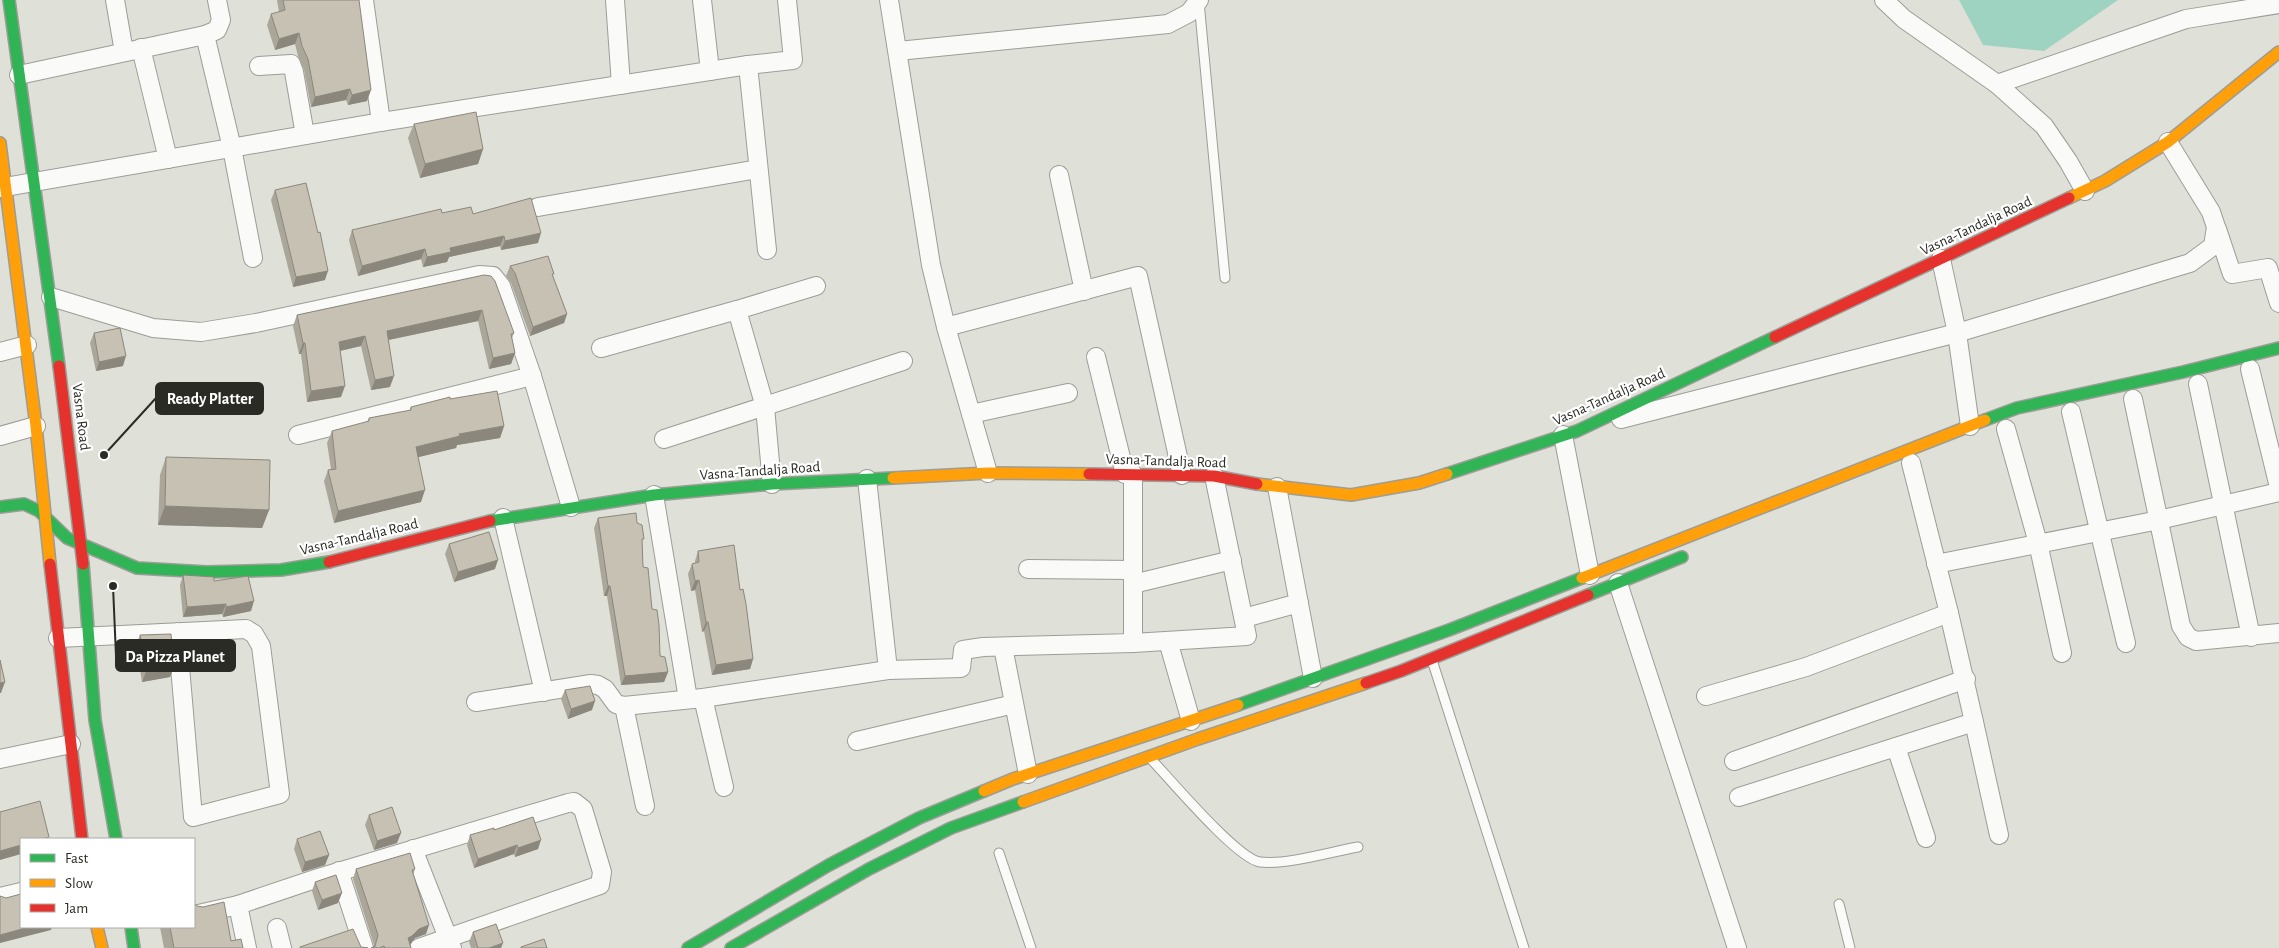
<svg xmlns="http://www.w3.org/2000/svg" width="2279" height="948" viewBox="0 0 2279 948" font-family="'Alegreya Sans',sans-serif">
<style>
.water{fill:#9ed2c1}
.lines{fill:none;stroke-linecap:round;stroke-linejoin:round}
.lane-casing{stroke:#9c9d97;stroke-width:11}
.street-casing{stroke:#9c9d97;stroke-width:20}
.fast-casing{stroke:#9c9d97;stroke-width:14}
.slow-casing{stroke:#9c9d97;stroke-width:14}
.jam-casing{stroke:#9c9d97;stroke-width:14}
.lane{stroke:#fafaf9;stroke-width:9}
.street{stroke:#fafaf9;stroke-width:18}
.fast{stroke:#30b455;stroke-width:11}
.slow{stroke:#ff9f0a;stroke-width:11}
.jam{stroke:#e5322d;stroke-width:11}
.wall{fill:#aba69a}
.shaded-wall{fill:#8b877d}
.building{fill:#c7c1b3;stroke:#8b877d}
.labels{text-anchor:middle;dominant-baseline:central;stroke-width:4.5;stroke-linejoin:round;paint-order:stroke}
.street-label{font-size:15px;fill:#2b2b25;stroke:#fff}
.leader{fill:none;stroke:#2b2b25;stroke-width:2}
.callout-dot{fill:#2b2b25;stroke:#fff;stroke-width:2}
.callout{fill:#2b2b25;stroke:#2b2b25;stroke-width:2}
.callout-label{font-size:16px;text-anchor:middle;font-weight:bold;fill:#fff}
</style>
<rect width="100%" height="100%" fill="#dfe0d8"/>
<path class="water" d="M 1959,0 L 2118,0 L 2044,51 L 1983,45 Z"/>
<g class="lines">
<defs>
<g id="lane">
<path d="M 1199,2 L 1225,278"/>
<path d="M 1432,660 L 1524,948"/>
<path d="M 1150,758 C 1169,778 1237,859 1260,862 C 1287,865 1330,852 1358,847"/>
<path d="M 999,853 L 1031,948"/>
<path d="M 1839,904 L 1850,948"/>
</g>
<g id="street">
<path d="M 115,0 L 124,52"/>
<path d="M 364,0 L 381,122"/>
<path d="M 615,0 L 621,85"/>
<path d="M 702,0 L 710,71"/>
<path d="M 889,0 L 931,265 L 946,327 L 988,473"/>
<path d="M 1884,0 L 1904,19 L 1997,84 L 2044,126 L 2068,161 L 2085,191"/>
<path d="M 205,35 L 232,148 L 253,258"/>
<path d="M 141,48 L 168,159"/>
<path d="M 898,51 L 1168,24 L 1189,13 L 1199,0"/>
<path d="M 748,65 L 767,250"/>
<path d="M 259,66 L 291,64 L 294,72 L 305,135"/>
<path d="M 19,75 L 205,35 L 217,30 L 221,20 L 217,0"/>
<path d="M 1997,84 L 2186,19 L 2279,4"/>
<path d="M 1059,175 L 1084,291"/>
<path d="M 0,188 L 381,122 L 748,65 L 793,60 L 787,0"/>
<path d="M 538,207 L 758,169"/>
<path d="M 2217,229 L 2232,274 L 2268,268 L 2279,303"/>
<path d="M 1941,259 L 1957,333 L 1970,426"/>
<path d="M 51,297 L 153,328 L 201,332 L 256,323 L 479,275 L 493,276 L 501,286 L 532,376 L 571,507"/>
<path d="M 946,327 L 1138,276 L 1182,475"/>
<path d="M 601,348 L 737,310"/>
<path d="M 0,352 L 27,345"/>
<path d="M 1096,357 L 1125,474"/>
<path d="M 2250,369 L 2279,487"/>
<path d="M 2198,384 L 2251,637"/>
<path d="M 2133,399 L 2181,626 L 2188,637 L 2196,641 L 2279,633"/>
<path d="M 2071,412 L 2126,643"/>
<path d="M 971,414 L 1068,393"/>
<path d="M 1621,419 L 1957,333 L 2190,263 L 2213,246 L 2216,227 L 2211,212 L 2168,142"/>
<path d="M 2006,429 L 2038,543 L 2062,653"/>
<path d="M 298,435 L 532,376"/>
<path d="M 1563,435 L 1590,575"/>
<path d="M 0,436 L 36,426"/>
<path d="M 664,439 L 903,361"/>
<path d="M 867,479 L 888,670"/>
<path d="M 772,484 L 765,407 L 737,310 L 816,286"/>
<path d="M 1277,487 L 1313,678"/>
<path d="M 654,495 L 688,699"/>
<path d="M 503,518 L 544,692"/>
<path d="M 1936,564 L 2159,520 L 2279,492"/>
<path d="M 1028,569 L 1133,570"/>
<path d="M 1618,583 L 1737,948"/>
<path d="M 1133,584 L 1232,560"/>
<path d="M 1244,618 L 1299,603"/>
<path d="M 58,638 L 246,629 L 254,634 L 261,646 L 280,794 L 193,817 L 177,632"/>
<path d="M 1168,641 L 1191,721"/>
<path d="M 1133,643 L 1247,636 L 1214,476"/>
<path d="M 1003,647 L 1028,774"/>
<path d="M 1706,696 L 1806,667 L 1949,613 L 1911,463"/>
<path d="M 703,698 L 724,787"/>
<path d="M 476,702 L 591,684 L 598,685 L 605,689 L 616,704 L 624,706 L 703,698 L 888,670 L 961,668 L 963,650 L 983,647 L 1133,643 L 1133,474"/>
<path d="M 624,706 L 645,806"/>
<path d="M 1974,722 L 1999,835"/>
<path d="M 857,741 L 1014,704"/>
<path d="M 1896,747 L 1926,838"/>
<path d="M 0,759 L 71,744"/>
<path d="M 1734,761 L 1966,679"/>
<path d="M 1739,797 L 1974,722 L 1949,613"/>
<path d="M 413,849 L 452,948"/>
<path d="M 339,871 L 364,948"/>
<path d="M 0,897 L 21,892"/>
<path d="M 238,905 L 247,948"/>
<path d="M 194,915 L 238,905 L 318,878 L 568,803 L 574,802 L 583,809 L 602,872 L 600,885 L 419,948"/>
<path d="M 277,928 L 282,948"/>
</g>
<g id="fast">
<path d="M 9,0 L 59,366"/>
<path d="M 1985,420 L 2017,408 L 2183,372 L 2279,348"/>
<path d="M 1447,474 L 1577,431 L 1775,337"/>
<path d="M 0,507 L 24,504 L 39,511 L 67,538 L 137,568 L 207,572 L 281,570 L 329,562"/>
<path d="M 490,521 L 654,495 L 772,484 L 893,478"/>
<path d="M 83,564 L 95,720 L 116,839"/>
<path d="M 1588,595 L 1682,557"/>
<path d="M 1238,705 L 1449,630 L 1582,578"/>
<path d="M 131,927 L 134,948"/>
<path d="M 688,948 L 829,865 L 919,818 L 984,791"/>
<path d="M 731,948 L 869,869 L 951,828 L 1023,802"/>
</g>
<g id="slow">
<path d="M 0,143 L 36,426 L 50,564"/>
<path d="M 2069,198 L 2105,181 L 2168,142 L 2279,52"/>
<path d="M 893,478 L 988,473 L 1089,474"/>
<path d="M 1257,484 L 1351,495 L 1419,483 L 1447,474"/>
<path d="M 1582,578 L 1985,420"/>
<path d="M 984,791 L 1013,779 L 1238,705"/>
<path d="M 1023,802 L 1198,739 L 1366,683"/>
<path d="M 97,927 L 102,948"/>
</g>
<g id="jam">
<path d="M 1775,337 L 2069,198"/>
<path d="M 59,366 L 83,564"/>
<path d="M 1089,474 L 1214,476 L 1257,484"/>
<path d="M 329,562 L 490,521"/>
<path d="M 50,564 L 82,839"/>
<path d="M 1366,683 L 1401,671 L 1588,595"/>
</g>
</defs>
<use href="#lane" class="lane-casing"/>
<use href="#street" class="street-casing"/>
<use href="#fast" class="fast-casing"/>
<use href="#slow" class="slow-casing"/>
<use href="#jam" class="jam-casing"/>
<use href="#lane" class="lane"/>
<use href="#street" class="street"/>
<use href="#fast" class="fast"/>
<use href="#slow" class="slow"/>
<use href="#jam" class="jam"/>
</g>
<g class="wall">
<path d="M 277,0 L 359,0 L 367,101 L 348,105 L 346,100 L 311,107 L 304,70 L 298,56 L 295,44 L 275,50 L 267,25 L 271,14 L 279,12 Z"/>
<path d="M 414,124 L 483,149 L 478,164 L 420,178 L 408,138 Z"/>
<path d="M 275,190 L 325,280 L 293,287 L 271,200 Z"/>
<path d="M 442,213 L 473,214 L 538,243 L 501,250 L 500,246 L 449,257 L 447,262 L 423,267 L 421,259 L 358,276 L 349,240 L 352,230 Z"/>
<path d="M 510,266 L 553,277 L 567,314 L 564,323 L 530,336 L 511,283 L 506,276 Z"/>
<path d="M 484,275 L 514,333 L 512,338 L 515,353 L 511,364 L 489,369 L 478,321 L 389,340 L 390,387 L 371,390 L 361,346 L 340,351 L 341,397 L 307,402 L 301,354 L 299,354 L 293,326 L 297,315 Z"/>
<path d="M 94,333 L 123,366 L 96,371 L 90,343 Z"/>
<path d="M 450,399 L 504,426 L 500,438 L 457,445 L 456,448 L 418,457 L 421,502 L 334,523 L 324,481 L 328,470 L 331,469 L 327,443 L 332,431 L 367,422 L 369,418 L 409,411 L 411,407 Z"/>
<path d="M 166,457 L 269,510 L 262,528 L 158,525 L 160,475 Z"/>
<path d="M 598,518 L 637,523 L 642,546 L 643,567 L 660,656 L 668,672 L 664,682 L 621,685 L 607,596 L 604,596 L 594,528 Z"/>
<path d="M 449,544 L 495,569 L 454,582 L 445,554 Z"/>
<path d="M 698,551 L 740,590 L 753,659 L 750,669 L 712,675 L 704,631 L 702,632 L 695,590 L 691,591 L 688,574 L 692,564 L 695,563 L 695,561 Z"/>
<path d="M 183,575 L 214,581 L 251,611 L 223,617 L 222,614 L 183,617 L 180,585 Z"/>
<path d="M 140,635 L 174,667 L 170,677 L 142,682 L 136,645 Z"/>
<path d="M 565,690 L 592,710 L 568,719 L 561,699 Z"/>
<path d="M 369,815 L 397,843 L 374,850 L 365,825 Z"/>
<path d="M 494,830 L 538,849 L 515,857 L 514,854 L 474,868 L 467,845 L 470,835 Z"/>
<path d="M 297,839 L 329,855 L 325,865 L 302,872 L 294,849 Z"/>
<path d="M 356,869 L 415,869 L 413,875 L 426,934 L 415,938 L 410,944 L 411,948 L 371,948 L 374,947 L 374,945 L 353,879 Z"/>
<path d="M 315,882 L 338,903 L 318,910 L 312,891 Z"/>
<path d="M 160,927 L 194,927 L 231,941 L 243,948 L 164,948 Z"/>
<path d="M 473,932 L 501,948 L 471,948 L 469,942 Z"/>
</g>
<g class="shaded-wall">
<path d="M 299,33 L 295,44 L 275,50 L 279,39 Z"/>
<path d="M 350,89 L 346,100 L 311,107 L 315,97 Z"/>
<path d="M 371,90 L 367,101 L 348,105 L 352,95 Z"/>
<path d="M 483,149 L 478,164 L 420,178 L 425,164 Z"/>
<path d="M 541,233 L 538,243 L 501,250 L 505,241 Z"/>
<path d="M 504,236 L 500,246 L 449,257 L 447,262 L 423,267 L 427,257 L 450,248 Z"/>
<path d="M 425,249 L 421,259 L 358,276 L 362,266 Z"/>
<path d="M 328,271 L 325,280 L 293,287 L 296,277 Z"/>
<path d="M 482,310 L 478,321 L 383,341 L 387,331 Z"/>
<path d="M 567,314 L 564,323 L 530,336 L 533,327 Z"/>
<path d="M 365,336 L 361,346 L 335,352 L 339,342 Z"/>
<path d="M 303,343 L 305,343 L 301,354 L 299,354 Z"/>
<path d="M 515,353 L 511,364 L 489,369 L 493,358 Z"/>
<path d="M 126,356 L 123,366 L 96,371 L 99,362 Z"/>
<path d="M 394,376 L 390,387 L 371,390 L 375,380 Z"/>
<path d="M 345,386 L 341,397 L 307,402 L 311,391 Z"/>
<path d="M 504,426 L 500,438 L 457,445 L 456,448 L 411,459 L 416,447 L 459,434 Z"/>
<path d="M 425,490 L 421,502 L 334,523 L 338,511 Z"/>
<path d="M 165,506 L 269,510 L 262,528 L 158,525 Z"/>
<path d="M 498,560 L 495,569 L 454,582 L 458,572 Z"/>
<path d="M 699,580 L 695,590 L 691,591 L 695,581 Z"/>
<path d="M 608,586 L 610,586 L 607,596 L 604,596 Z"/>
<path d="M 254,601 L 251,611 L 223,617 L 226,607 Z"/>
<path d="M 226,604 L 222,614 L 183,617 L 187,607 Z"/>
<path d="M 706,622 L 708,622 L 704,631 L 702,632 Z"/>
<path d="M 753,659 L 750,669 L 712,675 L 716,665 Z"/>
<path d="M 174,667 L 170,677 L 142,682 L 146,672 Z"/>
<path d="M 668,672 L 664,682 L 621,685 L 625,676 Z"/>
<path d="M 5,682 L 1,693 L 0,693 L 0,683 Z"/>
<path d="M 595,701 L 592,710 L 568,719 L 571,709 Z"/>
<path d="M 401,833 L 397,843 L 374,850 L 377,841 Z"/>
<path d="M 541,840 L 538,849 L 515,857 L 518,848 Z"/>
<path d="M 21,845 L 21,854 L 0,860 L 0,851 Z"/>
<path d="M 517,845 L 514,854 L 474,868 L 478,859 Z"/>
<path d="M 329,855 L 325,865 L 302,872 L 305,862 Z"/>
<path d="M 342,893 L 338,903 L 318,910 L 322,900 Z"/>
<path d="M 429,925 L 426,934 L 415,938 L 409,946 L 408,938 L 419,929 Z"/>
<path d="M 29,927 L 52,927 L 51,930 L 0,943 L 0,935 Z"/>
<path d="M 503,943 L 501,948 L 489,948 Z"/>
</g>
<g class="building">
<path d="M 283,0 L 359,0 L 371,90 L 352,95 L 350,89 L 315,97 L 308,59 L 302,46 L 299,33 L 279,39 L 271,14 L 285,10 Z"/>
<path d="M 476,112 L 483,149 L 425,164 L 414,124 Z"/>
<path d="M 306,183 L 318,233 L 320,232 L 328,271 L 296,277 L 275,190 Z"/>
<path d="M 531,198 L 541,233 L 505,241 L 504,236 L 450,248 L 451,252 L 427,257 L 425,249 L 362,266 L 352,230 L 441,209 L 442,213 L 471,207 L 473,214 Z"/>
<path d="M 548,256 L 554,274 L 552,274 L 567,314 L 533,327 L 515,273 L 510,266 Z"/>
<path d="M 484,275 L 491,276 L 495,281 L 514,333 L 511,334 L 515,353 L 493,358 L 482,310 L 387,331 L 394,376 L 375,380 L 365,336 L 339,342 L 345,386 L 311,391 L 305,343 L 303,343 L 297,315 Z"/>
<path d="M 120,328 L 126,356 L 99,362 L 94,333 Z"/>
<path d="M 497,391 L 504,426 L 459,434 L 460,436 L 416,447 L 425,490 L 338,511 L 328,470 L 336,469 L 332,431 L 369,421 L 369,418 L 411,410 L 411,407 L 450,397 L 450,399 Z"/>
<path d="M 166,457 L 270,460 L 269,510 L 165,506 Z"/>
<path d="M 636,513 L 637,523 L 642,525 L 644,539 L 642,539 L 643,567 L 648,568 L 652,609 L 657,610 L 659,625 L 660,656 L 665,657 L 668,672 L 625,676 L 610,586 L 608,586 L 598,518 Z"/>
<path d="M 489,532 L 498,560 L 458,572 L 449,544 Z"/>
<path d="M 734,545 L 740,590 L 743,589 L 746,604 L 753,659 L 716,665 L 708,622 L 706,622 L 699,580 L 695,581 L 692,564 L 699,562 L 698,551 Z"/>
<path d="M 183,575 L 214,577 L 214,581 L 248,576 L 254,601 L 226,607 L 226,604 L 187,607 Z"/>
<path d="M 171,634 L 174,667 L 146,672 L 140,635 Z"/>
<path d="M 0,660 L 5,682 L 0,683 Z"/>
<path d="M 590,686 L 595,701 L 571,709 L 565,690 Z"/>
<path d="M 40,801 L 49,837 L 43,839 L 21,839 L 21,845 L 0,851 L 0,812 Z"/>
<path d="M 392,807 L 401,833 L 377,841 L 369,815 Z"/>
<path d="M 533,817 L 541,840 L 518,848 L 517,845 L 478,859 L 470,835 L 494,828 L 494,830 Z"/>
<path d="M 320,831 L 329,855 L 305,862 L 297,839 Z"/>
<path d="M 410,853 L 415,869 L 412,870 L 429,925 L 419,929 L 412,936 L 408,938 L 411,948 L 385,948 L 384,946 L 379,948 L 377,948 L 376,947 L 371,948 L 375,946 L 378,935 L 356,869 Z"/>
<path d="M 336,875 L 342,893 L 322,900 L 315,882 Z"/>
<path d="M 21,894 L 21,927 L 29,927 L 0,935 L 0,896 L 6,898 Z"/>
<path d="M 224,902 L 231,941 L 241,939 L 243,948 L 174,948 L 170,927 L 194,927 L 194,903 L 197,906 L 203,907 Z"/>
<path d="M 496,924 L 503,943 L 489,948 L 478,948 L 473,932 Z"/>
<path d="M 353,929 L 361,947 L 368,948 L 300,948 L 300,947 Z"/>
<path d="M 544,939 L 547,948 L 521,948 L 521,947 Z"/>
</g>
<g class="labels">
<g class="street-label">
<text transform="translate(1976 226) rotate(-25)">Vasna-Tandalja Road</text>
<text transform="translate(1609 397) rotate(-24)">Vasna-Tandalja Road</text>
<text transform="translate(81 417) rotate(83)">Vasna Road</text>
<text transform="translate(1166 461) rotate(2)">Vasna-Tandalja Road</text>
<text transform="translate(760 471) rotate(-4)">Vasna-Tandalja Road</text>
<text transform="translate(359 537) rotate(-13)">Vasna-Tandalja Road</text>
</g>
</g>
<path class="leader" d="M104 455L156 398M113 586L116 656"/>
<g class="callout-dot">
<circle cx="104" cy="455" r="5"/>
<circle cx="113" cy="586" r="5"/>
</g>
<g class="callout">
<rect x="156" y="383" width="107" height="31" rx="5"/>
<rect x="116" y="640" width="119" height="31" rx="5"/>
</g>
<g class="callout-label">
<text x="210" y="404">Ready Platter</text>
<text x="175" y="662">Da Pizza Planet</text>
</g>
<rect x="20" y="838" width="175" height="90" fill="#ffffff" stroke="#aaaaa8"/>
<rect x="30" y="854" width="25" height="8" fill="#30b455" stroke="#aaaaa8"/>
<text x="65" y="863" font-size="15" fill="#2b2b25">Fast</text>
<rect x="30" y="879" width="25" height="8" fill="#ff9f0a" stroke="#aaaaa8"/>
<text x="65" y="888" font-size="15" fill="#2b2b25">Slow</text>
<rect x="30" y="904" width="25" height="8" fill="#e5322d" stroke="#aaaaa8"/>
<text x="65" y="913" font-size="15" fill="#2b2b25">Jam</text>
</svg>
